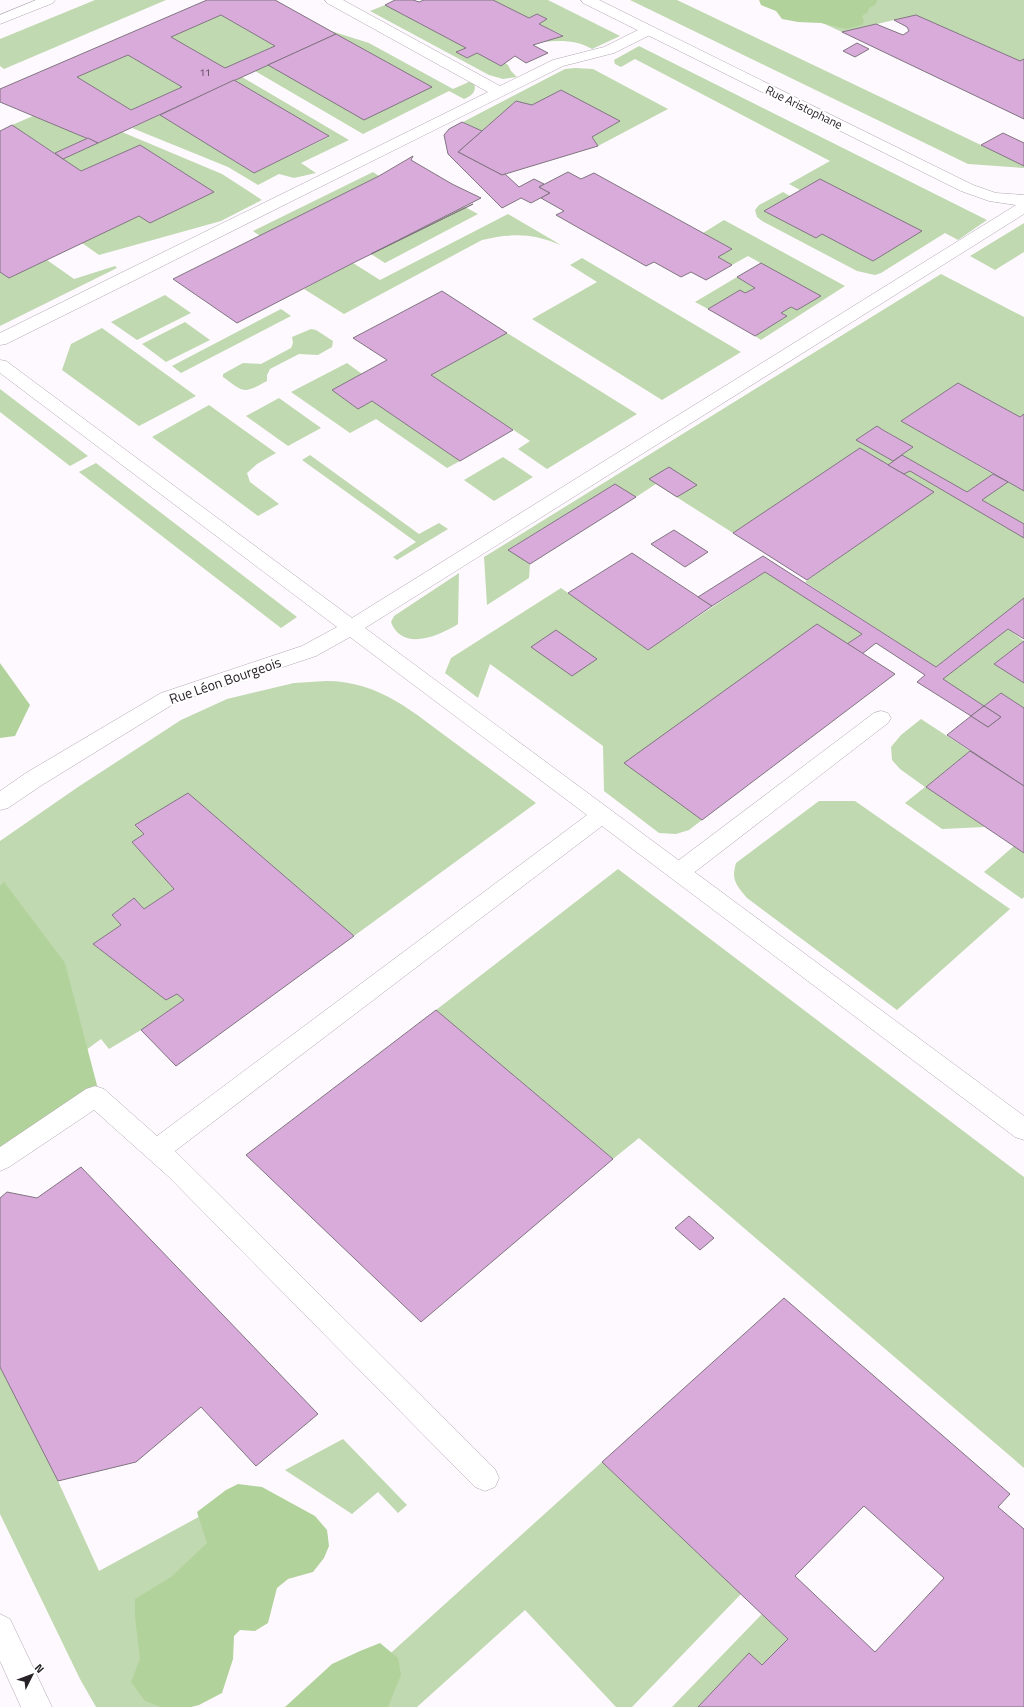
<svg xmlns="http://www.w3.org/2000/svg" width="1024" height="1707" viewBox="0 0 1024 1707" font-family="'Titillium Web',sans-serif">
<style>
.green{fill:#c0d9b0}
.forest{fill:#b2d29b}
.building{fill:#d9abda;stroke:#817581;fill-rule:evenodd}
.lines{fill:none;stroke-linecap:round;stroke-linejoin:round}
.lane-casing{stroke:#b2a6b2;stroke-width:1}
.street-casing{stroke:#b2a6b2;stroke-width:1}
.lane{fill:#fff;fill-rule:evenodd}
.street{fill:#fff;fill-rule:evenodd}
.labels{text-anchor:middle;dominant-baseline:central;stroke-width:4;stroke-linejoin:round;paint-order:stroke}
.far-number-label{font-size:10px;fill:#544454}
.far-street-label{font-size:12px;fill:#272227;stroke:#fff}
.street-label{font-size:14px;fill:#272227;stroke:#fff}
</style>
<rect width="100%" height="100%" fill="#fef9fe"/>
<g class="green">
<path d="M 95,0 L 166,0 L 4,69 L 0,66 L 0,39 Z"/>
<path d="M 493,0 L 548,0 L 620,36 L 592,49 C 577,40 561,40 543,42 L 563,35 L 539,24 L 547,19 L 537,14 L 529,18 Z"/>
<path d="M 630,0 L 677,0 L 981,145 L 1024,166 L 1024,168 L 968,164 Z"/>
<path d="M 773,0 L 1024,0 L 1024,59 L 1020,61 L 916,15 L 842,32 Z"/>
<path d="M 385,5 L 466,48 L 457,52 L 466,58 L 477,53 L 501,66 L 505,63 L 508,65 L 511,71 L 517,77 L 503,79 L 489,75 L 370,11 Z"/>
<path d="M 221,15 L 275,46 L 225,68 L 171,37 Z"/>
<path d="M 331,31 L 369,43 L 453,89 L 471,81 L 474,83 C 477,91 472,96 464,99 L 449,91 L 363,134 L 255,71 L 268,65 L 431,87 Z"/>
<path d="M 639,46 L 987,220 L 958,240 L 945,233 L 881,273 L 875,275 L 857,271 L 762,221 L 757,217 L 755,210 L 759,205 L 783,192 L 790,196 L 764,211 L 816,238 L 822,234 L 873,261 L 921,231 L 820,179 L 800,190 L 789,184 L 830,161 L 635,59 L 621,67 L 615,64 L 614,60 Z"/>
<path d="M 128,55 L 182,87 L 131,110 L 77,77 Z"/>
<path d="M 575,68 L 593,69 L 668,109 L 598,146 L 592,137 L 619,121 L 561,90 L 532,105 L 516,101 L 482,131 L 463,122 L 565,69 Z"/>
<path d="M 242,77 L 349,140 L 301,163 L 316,173 L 294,178 L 279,174 L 258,185 L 228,167 L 132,128 L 160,115 L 254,173 L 329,137 L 234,80 Z"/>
<path d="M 33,116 L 88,138 L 55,153 L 12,125 Z"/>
<path d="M 122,132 L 222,174 L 262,200 L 221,221 L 99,255 L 82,243 L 139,216 L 150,223 L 214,192 L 140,145 L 81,171 L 63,159 Z"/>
<path d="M 373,172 L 379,176 L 260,236 L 253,231 Z"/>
<path d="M 463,206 L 478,214 L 385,263 L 371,254 Z"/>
<path d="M 508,214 L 561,245 C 531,233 513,233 482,240 L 344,314 L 304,289 L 353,263 L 380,280 Z"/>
<path d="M 724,220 L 845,286 L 761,340 L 755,336 L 787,316 L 781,313 L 791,307 L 797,310 L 820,296 L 748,256 L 732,265 L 718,257 L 732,249 L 703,233 Z"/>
<path d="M 1024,223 L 1024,252 L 995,270 L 970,256 Z"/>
<path d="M 582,258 L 741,352 L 662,400 L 532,319 L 597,282 L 570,265 Z"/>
<path d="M 47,260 L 74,279 L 115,266 L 117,268 L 0,326 L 0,272 L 9,278 Z"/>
<path d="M 941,274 L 1024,317 L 1024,414 L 1020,417 L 958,383 L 901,421 L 993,474 L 967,492 L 902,455 L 913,447 L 877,426 L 857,440 L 893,461 L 888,465 L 860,448 L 733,533 L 656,484 L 636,497 L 615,484 L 509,549 L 530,564 L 529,578 L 487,605 L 484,557 Z"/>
<path d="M 737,277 L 755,288 L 745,293 L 740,290 L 708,309 L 695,302 Z"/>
<path d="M 165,295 L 191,313 L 137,340 L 111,322 Z"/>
<path d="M 281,309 L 291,316 L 181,373 L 172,366 Z"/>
<path d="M 185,322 L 210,340 L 166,362 L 142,344 Z"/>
<path d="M 102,328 L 196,396 L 139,426 L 62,370 L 71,344 Z"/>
<path d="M 311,329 L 316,330 L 333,341 L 332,347 L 318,355 L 299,354 L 270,369 L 267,375 L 267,381 C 243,394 245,393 223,377 L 223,374 L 243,363 L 261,364 L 291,348 L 293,343 L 292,337 Z"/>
<path d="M 507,333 L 637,414 L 547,469 L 518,449 L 530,441 L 431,375 Z"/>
<path d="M 347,363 L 362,374 L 332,390 L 358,409 L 372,401 L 460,461 L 447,468 L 376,419 L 350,433 L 291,392 Z"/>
<path d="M 0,389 L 88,456 L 70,466 L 0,412 Z"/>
<path d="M 279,398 L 321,428 L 288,446 L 246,416 Z"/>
<path d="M 209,405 L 276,453 L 257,464 L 247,473 L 250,482 L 279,504 L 258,516 L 152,437 Z"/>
<path d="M 310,455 L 419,534 L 439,523 L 448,529 L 397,560 L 393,557 L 416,542 L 302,460 Z"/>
<path d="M 503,457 L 533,477 L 494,501 L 464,480 Z"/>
<path d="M 96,463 L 297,617 L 281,628 L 79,472 Z"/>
<path d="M 910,471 L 1024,538 L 1024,598 L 936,667 L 805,582 L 933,492 L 904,474 Z"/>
<path d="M 1008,482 L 1024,491 L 1024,524 L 982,500 Z"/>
<path d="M 765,572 L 862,634 L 847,644 L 625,763 L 702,820 L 689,830 L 676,834 L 659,833 L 604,791 L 603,746 L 490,664 L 478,698 L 445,673 L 451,658 L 561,588 L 648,650 Z"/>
<path d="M 459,573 L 458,624 C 439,636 402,652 391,622 L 394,616 Z"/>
<path d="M 1008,629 L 1024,641 L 994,664 L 1024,683 L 1024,708 L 1001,693 L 984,706 L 943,679 Z"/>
<path d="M 326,681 C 380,681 414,713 455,743 C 482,763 509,783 536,803 L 354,936 L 188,793 L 135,825 L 144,834 L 132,842 L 174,889 L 144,909 L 134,898 L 112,915 L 121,925 L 93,944 L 166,1000 L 177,994 L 184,1000 L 141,1030 L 109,1049 L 101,1039 L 0,1114 L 0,841 L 78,787 L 181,720 L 227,699 L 294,683 Z"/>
<path d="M 921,719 L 970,751 L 926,787 L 985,827 L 942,829 L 905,803 L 925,787 L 900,769 L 892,760 L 891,747 L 901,735 Z"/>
<path d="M 819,801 L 855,801 L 1010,909 L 897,1010 L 747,898 C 736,885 731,880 736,863 Z"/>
<path d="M 1014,846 L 1024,853 L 1024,897 L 1022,899 L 984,872 Z"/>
<path d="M 618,869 L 1024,1177 L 1024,1468 L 639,1138 L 613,1159 L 436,1010 Z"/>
<path d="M 0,1367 L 58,1481 L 99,1571 L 254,1487 L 328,1536 L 177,1670 L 190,1707 L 96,1707 L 80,1679 L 0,1514 Z"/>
<path d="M 343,1439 L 407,1505 L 398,1513 L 378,1492 L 352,1514 L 285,1470 Z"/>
<path d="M 602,1462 L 741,1594 L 632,1707 L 616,1707 L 525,1610 L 417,1707 L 331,1707 Z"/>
<path d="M 762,1614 L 788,1639 L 762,1665 L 698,1707 L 672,1707 Z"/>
</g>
<g class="forest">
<path d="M 759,0 L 877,0 C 877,5 873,6 869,8 L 868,12 L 862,16 L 864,21 L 862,25 L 846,29 L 821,23 L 798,22 L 782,19 L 776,11 L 761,5 Z"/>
<path d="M 0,663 L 30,705 L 15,736 L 0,738 Z"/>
<path d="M 4,882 L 65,963 L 98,1089 L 0,1156 L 0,886 Z"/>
<path d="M 238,1484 L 262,1487 L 315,1516 L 327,1530 L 329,1546 L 324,1558 L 313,1572 L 288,1579 L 277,1588 L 268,1623 L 255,1631 L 240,1630 L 234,1636 L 233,1659 L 222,1693 L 199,1705 L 191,1707 L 161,1707 L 145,1701 L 131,1682 L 140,1659 L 135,1617 L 135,1599 L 171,1577 L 207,1543 L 197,1512 L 226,1490 Z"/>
<path d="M 380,1643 L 398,1658 L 401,1675 L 388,1707 L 285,1707 L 332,1664 L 360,1651 Z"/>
</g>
<g class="building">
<path d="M 207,0 L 275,0 L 336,34 L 98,143 L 0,102 L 0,89 ZM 221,15 L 275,46 L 225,68 L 171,37 ZM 128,55 L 182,87 L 131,110 L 77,77 Z"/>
<path d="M 395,0 L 413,0 L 419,2 L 424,0 L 493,0 L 529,18 L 537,14 L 547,19 L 539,24 L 563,36 L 533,45 L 548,53 L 526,63 L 515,56 L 501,66 L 477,53 L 467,58 L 456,52 L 466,48 L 385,5 Z"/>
<path d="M 916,15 L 1020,61 L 1024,59 L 1024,119 L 842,32 L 876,24 L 903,35 L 909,31 L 907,27 L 894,20 Z"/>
<path d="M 336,34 L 432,87 L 364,120 L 268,65 Z"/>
<path d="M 857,43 L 869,49 L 855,57 L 843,51 Z"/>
<path d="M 234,80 L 329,136 L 254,173 L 160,115 Z"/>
<path d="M 561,90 L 620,121 L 592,137 L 598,146 L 502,175 L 458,152 L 516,101 L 532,105 Z"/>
<path d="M 462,122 L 482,131 L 458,152 L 502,175 L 505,174 L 519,187 L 534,179 L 544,184 L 539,187 L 550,193 L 531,203 L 521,198 L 502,208 L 448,154 L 444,135 L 449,129 Z"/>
<path d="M 12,125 L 81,171 L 140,145 L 214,192 L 150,223 L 139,216 L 9,278 L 0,272 L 0,131 Z"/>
<path d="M 1003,133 L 1024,143 L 1024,166 L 981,145 Z"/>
<path d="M 88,138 L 98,143 L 63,159 L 55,153 Z"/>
<path d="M 413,156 L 411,160 L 452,184 L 481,198 L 371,254 L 473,204 L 353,263 L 237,323 L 173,279 L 379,176 Z"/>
<path d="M 568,172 L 581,179 L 594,173 L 732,249 L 718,257 L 732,265 L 706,280 L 691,272 L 681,277 L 654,262 L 646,266 L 556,215 L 564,211 L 541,198 L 550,193 L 539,187 Z"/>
<path d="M 820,179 L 922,231 L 873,261 L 822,234 L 816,238 L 764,211 Z"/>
<path d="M 761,263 L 821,296 L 797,310 L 791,307 L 781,313 L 787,316 L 755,336 L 708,309 L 740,290 L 745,293 L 755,288 L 737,277 Z"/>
<path d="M 442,291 L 507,333 L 431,375 L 513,430 L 460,461 L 372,401 L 358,409 L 332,390 L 387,360 L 353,338 Z"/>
<path d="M 958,383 L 1020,417 L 1024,414 L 1024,491 L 901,421 Z"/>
<path d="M 877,426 L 883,430 L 913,447 L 893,461 L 856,440 Z"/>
<path d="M 860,448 L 934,492 L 807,580 L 733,533 Z"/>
<path d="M 902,455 L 967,492 L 993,474 L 1008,482 L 982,500 L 1024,524 L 1024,538 L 910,471 L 904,474 L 888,465 Z"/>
<path d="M 669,467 L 697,485 L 677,497 L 649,479 Z"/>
<path d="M 615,484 L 636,497 L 530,564 L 508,550 Z"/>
<path d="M 674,530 L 708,552 L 685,567 L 651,544 Z"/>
<path d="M 632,553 L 712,606 L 648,650 L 568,593 Z"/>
<path d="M 763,556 L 936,667 L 1024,598 L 1024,639 L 1008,629 L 943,679 L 984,706 L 971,716 L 917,682 L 925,675 L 876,643 L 862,654 L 847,644 L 862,634 L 765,572 L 712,606 L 698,597 Z"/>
<path d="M 817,624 L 895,674 L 702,820 L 624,763 Z"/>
<path d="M 556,630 L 597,659 L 572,676 L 531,647 Z"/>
<path d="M 1024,641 L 1024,683 L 994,664 Z"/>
<path d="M 1001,693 L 1024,708 L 1024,786 L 947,735 L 971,716 L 988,727 L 1001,717 L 984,706 Z"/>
<path d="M 984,706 L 1001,717 L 988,727 L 971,716 Z"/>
<path d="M 970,751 L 1024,786 L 1024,853 L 926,787 Z"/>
<path d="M 188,793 L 354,936 L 176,1066 L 141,1030 L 184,1000 L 177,994 L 166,1000 L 93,944 L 121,925 L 112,915 L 134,898 L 144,909 L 174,889 L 132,842 L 144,834 L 135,825 Z"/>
<path d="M 436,1010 L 613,1159 L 421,1322 L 246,1155 Z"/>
<path d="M 81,1167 L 318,1414 L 256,1466 L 201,1407 L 136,1462 L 58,1481 L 0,1367 L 0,1198 L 7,1192 L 37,1198 Z"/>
<path d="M 689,1216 L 714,1238 L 700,1250 L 675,1228 Z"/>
<path d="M 784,1298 L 1010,1494 L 998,1507 L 1024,1529 L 1024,1707 L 698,1707 L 749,1653 L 762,1665 L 788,1639 L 602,1462 ZM 864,1506 L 944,1578 L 875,1652 L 795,1576 Z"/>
</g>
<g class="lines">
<defs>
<g id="lane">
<path d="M 325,0 L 343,0 L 500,86 L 553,60 L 604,47 L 644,27 L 649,26 L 654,27 L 656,30 L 654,33 L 614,53 L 563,66 L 288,203 L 282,205 L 276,203 L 274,200 L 276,197 L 488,92 L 327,3 Z"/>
<path d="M 129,271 L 135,272 L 137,276 L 135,280 L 6,344 L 0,345 L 0,333 L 123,272 Z"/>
<path d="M 881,711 L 888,713 L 891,718 L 888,723 L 687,878 L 679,880 L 671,878 L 668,872 L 671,866 L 874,713 Z"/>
</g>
<g id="street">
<path d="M 36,0 L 55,0 L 53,3 L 0,24 L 0,15 Z"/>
<path d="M 581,0 L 599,0 L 973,185 L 996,193 L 1024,195 L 1024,214 L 365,628 L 1024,1116 L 1024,1140 L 1015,1137 L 602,826 L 175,1151 L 495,1469 L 499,1478 L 495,1487 L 485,1491 L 475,1487 L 169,1177 L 94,1110 L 9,1167 L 0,1171 L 0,1147 L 86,1089 L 95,1086 L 104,1089 L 157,1136 L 587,815 L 350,637 L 316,656 L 175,703 L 42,785 L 8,808 L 0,810 L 0,791 L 26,773 L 161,693 L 302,646 L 337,627 L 0,373 L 0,360 L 6,361 L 352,618 L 1016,205 L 989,201 L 961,191 L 583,3 Z"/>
<path d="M 282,195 L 288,197 L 290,200 L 288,203 L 135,280 L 129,281 L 123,280 L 121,276 L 123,272 L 276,197 Z"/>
<path d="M 0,1614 L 10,1619 L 52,1707 L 21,1707 L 0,1661 Z"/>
</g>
</defs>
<use href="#lane" class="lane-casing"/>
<use href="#street" class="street-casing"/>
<use href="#lane" class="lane"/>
<use href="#street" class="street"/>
</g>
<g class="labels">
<g class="far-number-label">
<text x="205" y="72">11</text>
</g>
<g class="far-street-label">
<text transform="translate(804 107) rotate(26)">Rue Aristophane</text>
</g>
<g class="street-label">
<text transform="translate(225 680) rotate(-19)">Rue Léon Bourgeois</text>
</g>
</g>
<g transform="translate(32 1675) rotate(48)" stroke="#ffffff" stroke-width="3" paint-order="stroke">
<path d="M0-3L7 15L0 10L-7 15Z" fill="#272227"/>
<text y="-6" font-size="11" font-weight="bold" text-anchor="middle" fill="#272227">N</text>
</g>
</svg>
